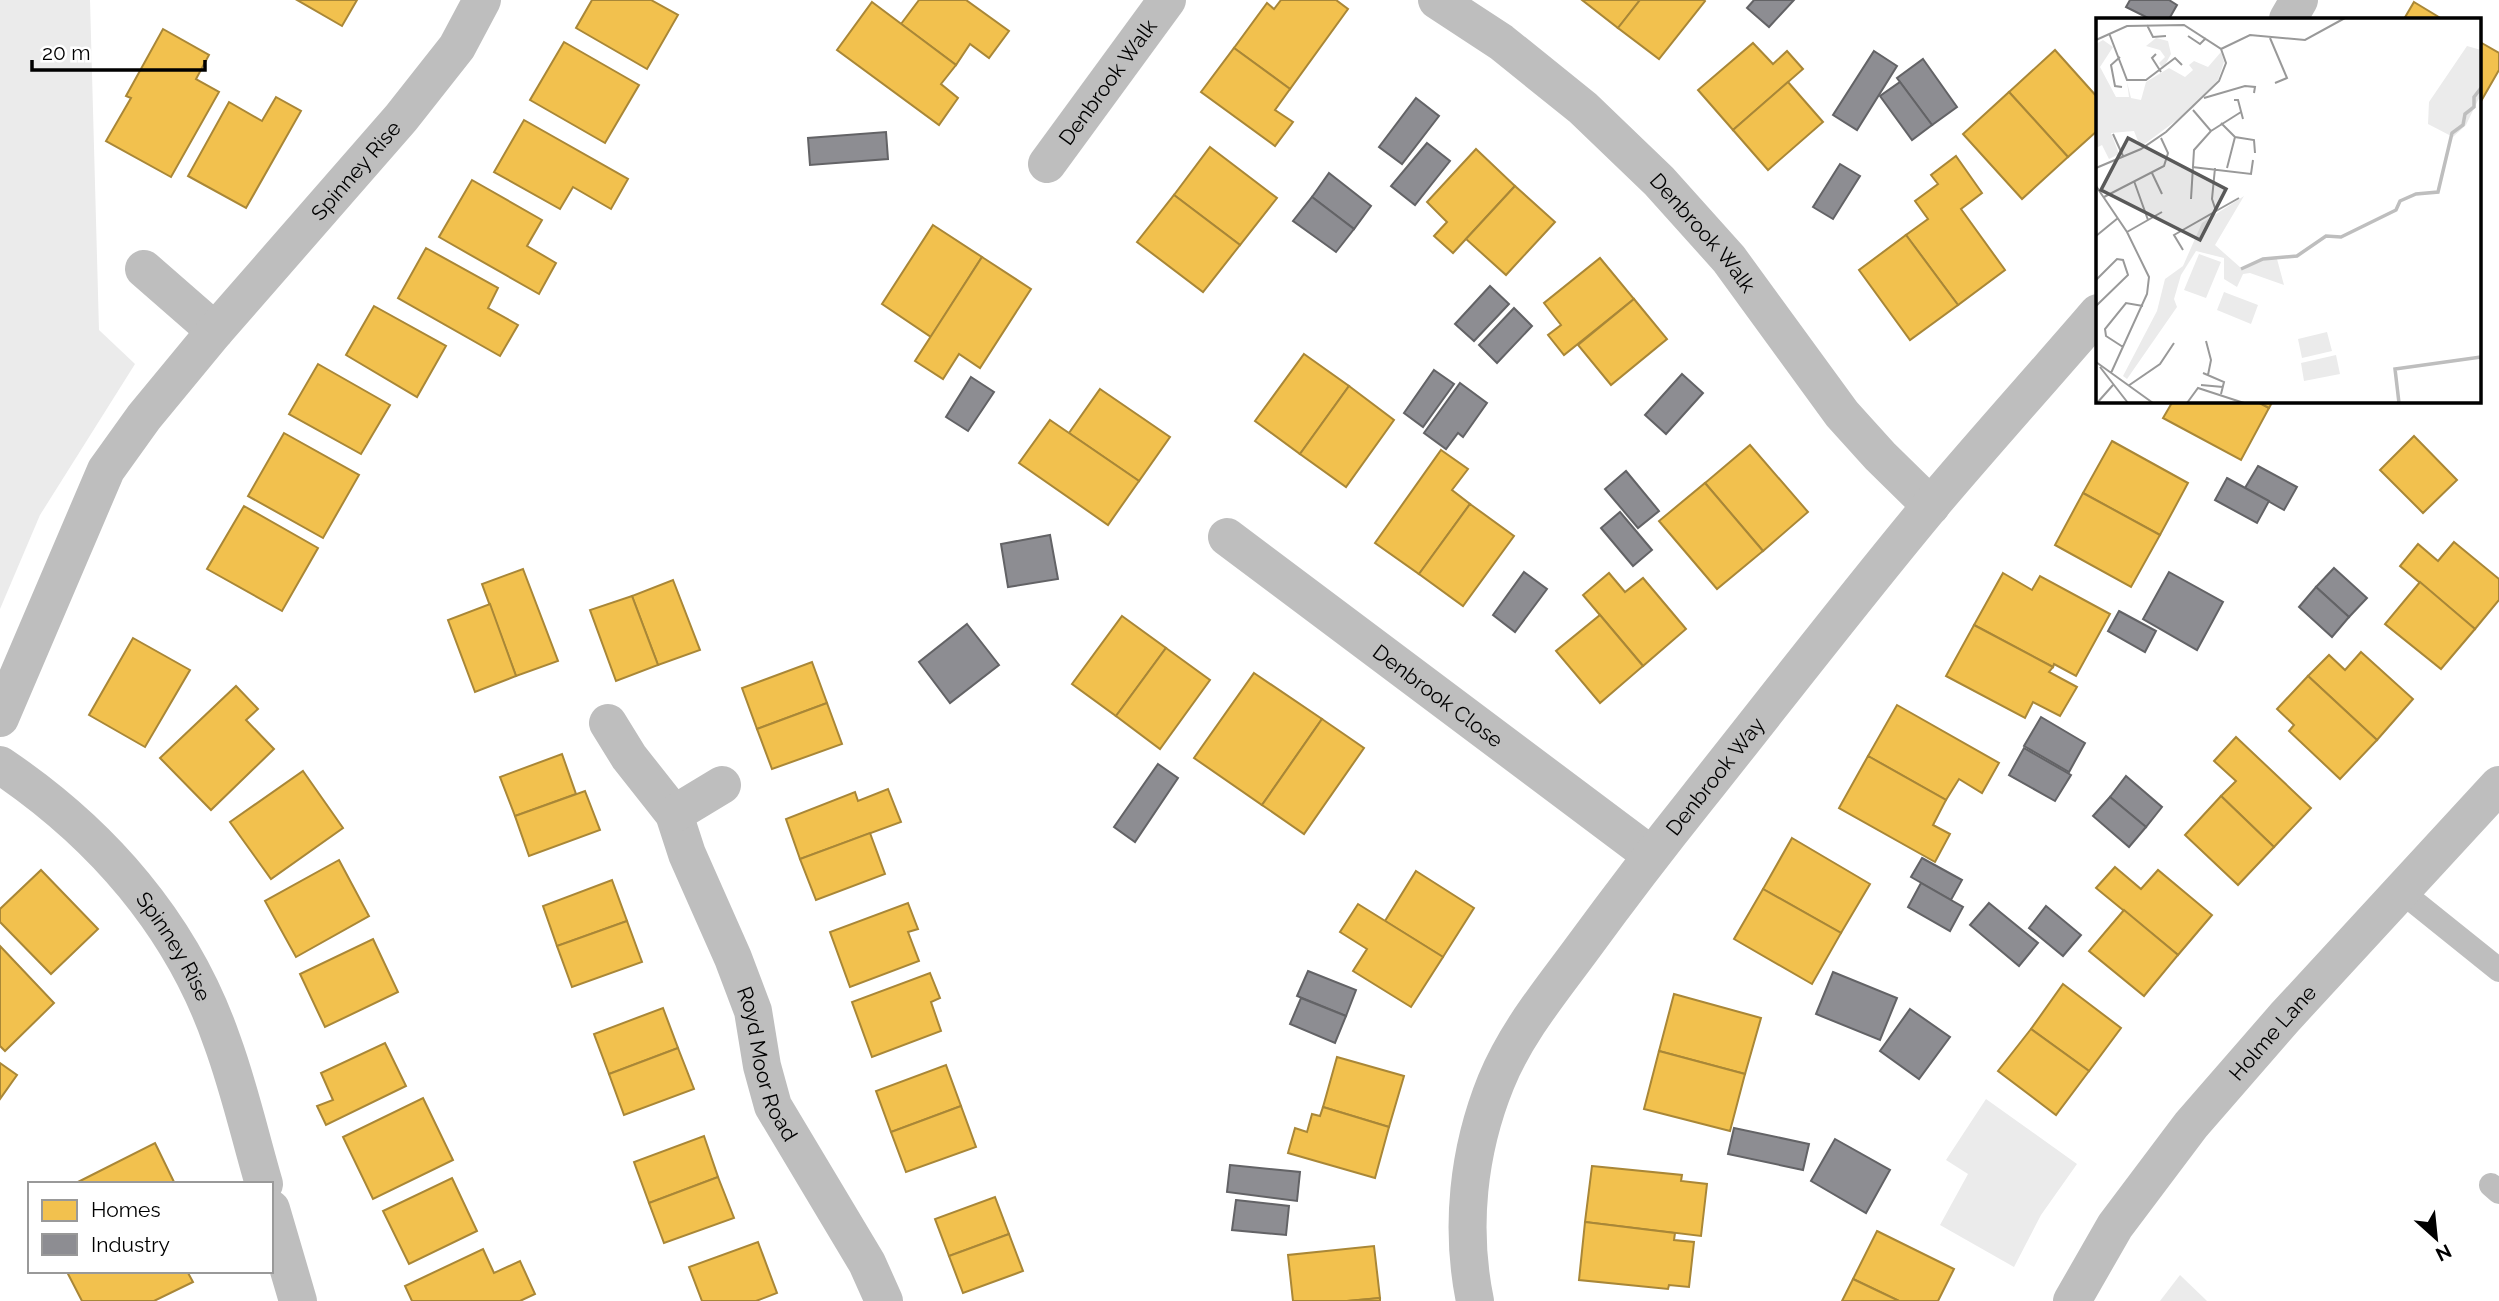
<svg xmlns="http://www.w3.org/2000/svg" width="2499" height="1301" viewBox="0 0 2499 1301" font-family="Raleway,sans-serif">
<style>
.green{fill:#ebebeb}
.homes{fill:#f2c14e;stroke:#a98737;stroke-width:2}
.industry{fill:#8d8d92;stroke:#636366;stroke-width:2}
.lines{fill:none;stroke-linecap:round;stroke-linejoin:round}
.service{stroke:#bebebe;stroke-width:24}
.minor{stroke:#bebebe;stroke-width:38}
.labels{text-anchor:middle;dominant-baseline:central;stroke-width:7;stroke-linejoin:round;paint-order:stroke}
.street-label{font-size:21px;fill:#000;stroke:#fff}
.inset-river{fill:none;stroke:#bebebe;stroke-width:3.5}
.inset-road{fill:none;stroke:#999;stroke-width:2}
.view{fill:#595959;fill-opacity:0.15;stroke:#595959;stroke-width:3.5}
.inset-edge{fill:none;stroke:#000;stroke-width:3.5}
</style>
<rect width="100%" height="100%" fill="#fff"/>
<g class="green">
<path d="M 0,0 L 90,0 L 99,330 L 135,364 L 40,515 L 0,609 Z"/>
<path d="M 1986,1099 L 2077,1164 L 2041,1215 L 2014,1267 L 1940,1225 L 1968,1174 L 1946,1160 Z"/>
<path d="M 2180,1275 L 2207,1301 L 2160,1301 Z"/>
</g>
<g class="homes">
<path d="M 297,0 L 357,0 L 342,26 Z"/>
<path d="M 592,0 L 651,0 L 678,15 L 647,69 L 576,28 Z"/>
<path d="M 919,0 L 966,0 L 1009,31 L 989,58 L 970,44 L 956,65 L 901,24 Z"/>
<path d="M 1281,0 L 1336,0 L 1348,9 L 1290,89 L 1234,48 L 1267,3 L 1274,9 Z"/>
<path d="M 1582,0 L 1640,0 L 1618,28 Z"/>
<path d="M 1640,0 L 1704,0 L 1705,1 L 1659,59 L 1618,28 Z"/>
<path d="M 872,2 L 956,65 L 941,84 L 958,98 L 939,125 L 837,50 Z"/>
<path d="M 2414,2 L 2442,19 L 2404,19 Z"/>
<path d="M 163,29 L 209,55 L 196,79 L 219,92 L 171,177 L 106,141 L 131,98 L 126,96 Z"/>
<path d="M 564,42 L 639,85 L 605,143 L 530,100 Z"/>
<path d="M 2480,42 L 2499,53 L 2499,70 L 2480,103 Z"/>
<path d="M 1753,43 L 1773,64 L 1787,51 L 1803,69 L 1733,130 L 1698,90 Z"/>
<path d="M 1234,48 L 1290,89 L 1275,110 L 1293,122 L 1275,146 L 1201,92 Z"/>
<path d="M 2055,50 L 2098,98 L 2098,130 L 2068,157 L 2009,92 Z"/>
<path d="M 1788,82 L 1823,122 L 1768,170 L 1733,130 Z"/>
<path d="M 2009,92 L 2068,157 L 2022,199 L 1963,134 Z"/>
<path d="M 276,97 L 301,111 L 246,208 L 188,176 L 229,102 L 262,121 Z"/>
<path d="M 524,120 L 628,179 L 611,209 L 573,187 L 560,209 L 494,172 Z"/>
<path d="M 1210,147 L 1277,198 L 1240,245 L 1174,195 Z"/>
<path d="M 1476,149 L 1515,186 L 1453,253 L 1434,236 L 1447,222 L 1427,202 Z"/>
<path d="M 1956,156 L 1982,193 L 1961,209 L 2005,270 L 1958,305 L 1906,235 L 1928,219 L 1915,201 L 1938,184 L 1931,175 Z"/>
<path d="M 472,180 L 542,220 L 527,246 L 556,263 L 539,294 L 439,237 Z"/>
<path d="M 1515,186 L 1555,222 L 1506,275 L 1466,239 Z"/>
<path d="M 1174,195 L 1240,245 L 1203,292 L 1137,242 Z"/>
<path d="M 933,225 L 982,257 L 931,337 L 882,304 Z"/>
<path d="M 1906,235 L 1958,305 L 1910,340 L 1859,270 Z"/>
<path d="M 426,248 L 498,288 L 488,308 L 518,325 L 500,356 L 398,298 Z"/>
<path d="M 982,257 L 1031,289 L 980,368 L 959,354 L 943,379 L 915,361 Z"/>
<path d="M 1600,258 L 1634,299 L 1564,355 L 1548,335 L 1561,325 L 1544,303 Z"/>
<path d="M 1634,299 L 1667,339 L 1611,385 L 1578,345 Z"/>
<path d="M 374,306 L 446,346 L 417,397 L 346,355 Z"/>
<path d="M 1304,354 L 1349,386 L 1300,454 L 1255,421 Z"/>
<path d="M 318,364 L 390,405 L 361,454 L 289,414 Z"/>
<path d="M 1349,386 L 1394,420 L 1346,487 L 1300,454 Z"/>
<path d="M 1100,389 L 1170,437 L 1139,481 L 1069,433 Z"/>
<path d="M 2173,401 L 2256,401 L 2269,408 L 2241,460 L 2163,418 Z"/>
<path d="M 2256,401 L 2273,401 L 2269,408 Z"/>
<path d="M 1050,420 L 1139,481 L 1108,525 L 1019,463 Z"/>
<path d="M 284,433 L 359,475 L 323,538 L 248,496 Z"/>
<path d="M 2414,436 L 2457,480 L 2423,513 L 2380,470 Z"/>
<path d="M 2112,441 L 2188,483 L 2160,535 L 2083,493 Z"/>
<path d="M 1750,445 L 1808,512 L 1763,551 L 1705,483 Z"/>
<path d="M 1441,450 L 1468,469 L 1452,490 L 1470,504 L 1419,574 L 1375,543 Z"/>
<path d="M 1705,483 L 1763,551 L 1717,589 L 1659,521 Z"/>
<path d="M 2083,493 L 2160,535 L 2131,587 L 2055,545 Z"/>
<path d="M 1470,504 L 1514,536 L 1463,606 L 1419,574 Z"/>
<path d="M 244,506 L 318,548 L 282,611 L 207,569 Z"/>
<path d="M 2454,542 L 2499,579 L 2499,600 L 2475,629 L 2400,566 L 2418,544 L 2438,561 Z"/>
<path d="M 523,569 L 558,661 L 516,676 L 482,584 Z"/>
<path d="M 1609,573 L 1625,592 L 1643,578 L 1686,629 L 1643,666 L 1583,595 Z"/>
<path d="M 2003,573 L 2032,590 L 2040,576 L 2110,614 L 2076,676 L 2054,664 L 2053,667 L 1974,625 Z"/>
<path d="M 673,580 L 700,650 L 658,665 L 632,596 Z"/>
<path d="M 2420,582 L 2475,629 L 2441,669 L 2385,624 Z"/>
<path d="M 632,596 L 658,665 L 616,681 L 590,610 Z"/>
<path d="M 490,604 L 516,676 L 475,692 L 448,620 Z"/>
<path d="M 1600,615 L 1643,666 L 1600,703 L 1556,651 Z"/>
<path d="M 1122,616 L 1166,648 L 1116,716 L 1072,684 Z"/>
<path d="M 1974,625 L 2053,667 L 2049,672 L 2077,687 L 2060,716 L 2033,702 L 2025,718 L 1946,676 Z"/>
<path d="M 133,638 L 190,670 L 145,747 L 89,715 Z"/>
<path d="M 1166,648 L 1210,680 L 1160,749 L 1116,716 Z"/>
<path d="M 2361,652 L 2413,699 L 2377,740 L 2308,676 L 2329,655 L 2345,670 Z"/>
<path d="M 812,662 L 827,703 L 757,729 L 742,688 Z"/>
<path d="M 1254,673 L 1322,719 L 1262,805 L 1194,758 Z"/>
<path d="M 2308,676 L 2377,740 L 2340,779 L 2289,731 L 2294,725 L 2277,709 Z"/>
<path d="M 236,686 L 258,709 L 246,720 L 274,749 L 211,810 L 160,758 Z"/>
<path d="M 827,703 L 842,744 L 772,769 L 757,729 Z"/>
<path d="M 1897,705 L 1999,763 L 1982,793 L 1959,779 L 1946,800 L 1868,756 Z"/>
<path d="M 1322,719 L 1364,748 L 1304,834 L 1262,805 Z"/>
<path d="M 2236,737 L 2311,808 L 2274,847 L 2221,796 L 2236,781 L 2214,761 Z"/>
<path d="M 562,754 L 576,794 L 515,816 L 500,777 Z"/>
<path d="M 1868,756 L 1946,800 L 1933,825 L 1950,834 L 1935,862 L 1839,808 Z"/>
<path d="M 303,771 L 343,828 L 271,879 L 230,822 Z"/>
<path d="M 888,789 L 901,822 L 800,859 L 786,819 L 855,792 L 858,801 Z"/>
<path d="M 585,791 L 600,830 L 529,856 L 515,816 Z"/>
<path d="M 2221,796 L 2274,847 L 2238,885 L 2185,835 Z"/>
<path d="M 870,833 L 885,874 L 816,900 L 800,859 Z"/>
<path d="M 1792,838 L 1870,884 L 1841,933 L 1763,889 Z"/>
<path d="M 339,860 L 369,916 L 296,957 L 265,901 Z"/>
<path d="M 2115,867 L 2141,889 L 2158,870 L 2212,915 L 2178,955 L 2096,888 Z"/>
<path d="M 41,870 L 98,929 L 51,974 L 0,922 L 0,909 Z"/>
<path d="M 1416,871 L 1474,908 L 1443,957 L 1385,921 Z"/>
<path d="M 612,880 L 627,921 L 557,946 L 543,906 Z"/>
<path d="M 1763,889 L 1841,933 L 1812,984 L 1734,939 Z"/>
<path d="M 908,903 L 918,929 L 908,932 L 919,961 L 850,987 L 830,932 Z"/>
<path d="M 1358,904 L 1443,957 L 1411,1007 L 1353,971 L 1367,949 L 1340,932 Z"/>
<path d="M 2124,910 L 2178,955 L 2144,996 L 2089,951 Z"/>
<path d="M 627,921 L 642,962 L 572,987 L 557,946 Z"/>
<path d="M 373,939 L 398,992 L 325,1027 L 300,974 Z"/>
<path d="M 0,946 L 54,1003 L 5,1051 L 0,1046 Z"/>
<path d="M 930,973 L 940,998 L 931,1002 L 941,1031 L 872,1057 L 852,1002 Z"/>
<path d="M 2063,984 L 2121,1028 L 2089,1071 L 2031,1029 Z"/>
<path d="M 1674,994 L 1761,1018 L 1745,1074 L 1659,1051 Z"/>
<path d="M 663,1008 L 678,1048 L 609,1074 L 594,1034 Z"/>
<path d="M 2031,1029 L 2089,1071 L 2056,1115 L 1998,1071 Z"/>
<path d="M 385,1043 L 406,1086 L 326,1125 L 317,1106 L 333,1100 L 321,1073 Z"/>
<path d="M 678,1048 L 694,1089 L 624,1115 L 609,1074 Z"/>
<path d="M 1659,1051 L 1745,1074 L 1730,1131 L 1644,1109 Z"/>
<path d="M 1337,1057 L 1404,1076 L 1389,1127 L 1323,1107 Z"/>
<path d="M 0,1063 L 17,1075 L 0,1099 Z"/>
<path d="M 946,1065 L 961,1106 L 891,1132 L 876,1091 Z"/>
<path d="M 423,1098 L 453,1160 L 373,1199 L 343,1137 Z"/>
<path d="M 961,1106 L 976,1147 L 906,1172 L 891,1132 Z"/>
<path d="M 1323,1107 L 1389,1127 L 1375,1178 L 1288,1153 L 1295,1128 L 1307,1132 L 1312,1114 L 1320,1116 Z"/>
<path d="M 704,1136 L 718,1177 L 649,1203 L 634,1162 Z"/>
<path d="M 155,1143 L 175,1184 L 74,1184 Z"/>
<path d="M 1592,1166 L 1682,1175 L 1681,1181 L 1707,1184 L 1701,1236 L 1585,1222 Z"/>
<path d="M 718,1177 L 734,1218 L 664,1243 L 649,1203 Z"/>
<path d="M 452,1178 L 477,1231 L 409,1264 L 383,1211 Z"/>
<path d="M 995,1197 L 1009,1234 L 949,1256 L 935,1219 Z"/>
<path d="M 1585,1222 L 1675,1233 L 1674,1240 L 1694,1242 L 1689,1287 L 1669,1285 L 1668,1289 L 1579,1280 Z"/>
<path d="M 1877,1231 L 1954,1269 L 1938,1301 L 1899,1301 L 1853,1279 Z"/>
<path d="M 1009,1234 L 1023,1271 L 963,1293 L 949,1256 Z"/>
<path d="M 758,1242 L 777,1293 L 756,1301 L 702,1301 L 689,1267 Z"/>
<path d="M 1374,1246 L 1380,1298 L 1347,1301 L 1293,1301 L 1288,1255 Z"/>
<path d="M 483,1249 L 494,1273 L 520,1261 L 535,1294 L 520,1301 L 412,1301 L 405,1286 Z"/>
<path d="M 187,1271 L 193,1282 L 154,1301 L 82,1301 L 67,1272 Z"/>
<path d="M 1853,1279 L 1899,1301 L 1842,1301 Z"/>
<path d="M 1380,1298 L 1380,1301 L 1347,1301 Z"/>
</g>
<g class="industry">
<path d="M 1754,0 L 1794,0 L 1769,27 L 1747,8 Z"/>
<path d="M 2130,0 L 2169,0 L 2177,5 L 2169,19 L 2150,19 L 2126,7 Z"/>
<path d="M 1874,51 L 1897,66 L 1857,130 L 1833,115 Z"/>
<path d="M 1923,59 L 1957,107 L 1932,125 L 1897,78 Z"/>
<path d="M 1900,82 L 1932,125 L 1912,140 L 1880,96 Z"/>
<path d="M 1416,98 L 1439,116 L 1402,164 L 1379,147 Z"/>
<path d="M 886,132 L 888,159 L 810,165 L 808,138 Z"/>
<path d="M 1427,143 L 1450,161 L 1415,205 L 1391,186 Z"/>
<path d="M 1840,164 L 1860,176 L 1833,219 L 1813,207 Z"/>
<path d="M 1329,173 L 1371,206 L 1354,229 L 1312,197 Z"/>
<path d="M 1312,197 L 1354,229 L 1336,252 L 1293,221 Z"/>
<path d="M 1490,286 L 1509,304 L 1474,341 L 1455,324 Z"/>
<path d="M 1514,308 L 1532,326 L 1497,363 L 1479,345 Z"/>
<path d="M 1434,370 L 1454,384 L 1423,427 L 1404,413 Z"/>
<path d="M 1682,374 L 1703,393 L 1666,434 L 1645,415 Z"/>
<path d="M 971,377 L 994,392 L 968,431 L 946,417 Z"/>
<path d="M 1460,383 L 1487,403 L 1463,437 L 1458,433 L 1446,449 L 1424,433 Z"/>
<path d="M 2258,466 L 2297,487 L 2284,510 L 2245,488 Z"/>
<path d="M 1626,471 L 1659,511 L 1638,528 L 1605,489 Z"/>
<path d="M 2227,478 L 2269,501 L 2257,523 L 2215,500 Z"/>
<path d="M 1620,512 L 1652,550 L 1633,566 L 1601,528 Z"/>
<path d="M 1050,535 L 1058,579 L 1008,587 L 1001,544 Z"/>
<path d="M 2334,568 L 2367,598 L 2349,617 L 2316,587 Z"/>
<path d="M 1524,572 L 1547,589 L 1515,632 L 1493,615 Z"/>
<path d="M 2169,572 L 2223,602 L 2197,650 L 2143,619 Z"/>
<path d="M 2316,587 L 2349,617 L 2332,637 L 2299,607 Z"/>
<path d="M 2119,611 L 2156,631 L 2145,652 L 2108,631 Z"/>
<path d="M 967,624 L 999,665 L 950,703 L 919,662 Z"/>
<path d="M 2041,717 L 2085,743 L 2069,772 L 2024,746 Z"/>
<path d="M 2024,748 L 2071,775 L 2055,801 L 2009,775 Z"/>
<path d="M 1158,764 L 1178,778 L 1135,842 L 1114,827 Z"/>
<path d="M 2126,776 L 2162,807 L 2146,827 L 2110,797 Z"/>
<path d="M 2110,797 L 2146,827 L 2129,847 L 2093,816 Z"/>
<path d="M 1922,858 L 1962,880 L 1951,900 L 1911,877 Z"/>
<path d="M 1921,883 L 1963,907 L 1950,931 L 1908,907 Z"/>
<path d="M 1989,903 L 2038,943 L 2019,966 L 1970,925 Z"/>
<path d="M 2046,906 L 2081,935 L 2063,956 L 2029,928 Z"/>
<path d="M 1308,971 L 1356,990 L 1346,1016 L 1297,996 Z"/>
<path d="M 1833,972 L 1897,998 L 1880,1040 L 1816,1014 Z"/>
<path d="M 1301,998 L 1346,1016 L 1335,1043 L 1290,1024 Z"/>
<path d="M 1910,1009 L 1950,1037 L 1919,1079 L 1880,1051 Z"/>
<path d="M 1734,1128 L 1809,1144 L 1803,1170 L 1728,1154 Z"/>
<path d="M 1835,1139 L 1890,1170 L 1866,1213 L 1811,1181 Z"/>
<path d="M 1230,1165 L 1300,1172 L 1297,1201 L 1227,1192 Z"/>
<path d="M 1236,1200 L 1289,1206 L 1286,1235 L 1232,1230 Z"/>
</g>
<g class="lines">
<g class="service">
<path d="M 2402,892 L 2499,970"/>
<path d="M 2491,1185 L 2499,1192"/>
</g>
<g class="minor">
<path id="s1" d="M 1437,0 L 1501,42 L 1583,108 L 1659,181 L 1729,259 L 1842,414 L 1880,456 L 1931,506"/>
<path d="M 2288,19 L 2299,0"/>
<path id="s2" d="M 1047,164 L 1167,0"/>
<path d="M 144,269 L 215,331"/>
<path id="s3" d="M 1227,537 L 1651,855"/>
<path id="s4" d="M 0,718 L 106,470 L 144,417 L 215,331 L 401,118 L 457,47 L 482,0"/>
<path id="s5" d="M 608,723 L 629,757 L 674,814 L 687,854 L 733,958 L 753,1011 L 762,1066 L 773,1106 L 867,1263 L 884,1301"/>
<path id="s6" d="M 0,765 C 101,833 182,925 222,1041 C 239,1087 250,1136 264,1184"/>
<path d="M 674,814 L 722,785"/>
<path d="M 271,1209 L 298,1301"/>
<path id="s7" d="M 1475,1301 C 1460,1228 1468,1151 1496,1082 C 1516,1033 1550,992 1581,950 C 1619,898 1658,847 1698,797 C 1776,699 1852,600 1932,504 C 1986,440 2043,377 2098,313"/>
<path id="s8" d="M 2072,1301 L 2115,1226 L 2191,1125 L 2285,1017 L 2499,785"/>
</g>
</g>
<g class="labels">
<g class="street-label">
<text stroke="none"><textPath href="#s2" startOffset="102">Denbrook Walk</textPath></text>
<text stroke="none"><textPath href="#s4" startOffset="660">Spinney Rise</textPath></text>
<text stroke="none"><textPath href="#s1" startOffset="355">Denbrook Walk</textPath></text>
<text stroke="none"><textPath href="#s3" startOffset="264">Denbrook Close</textPath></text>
<text stroke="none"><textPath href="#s7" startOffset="600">Denbrook Way</textPath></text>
<text stroke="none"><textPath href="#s6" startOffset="254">Spinney Rise</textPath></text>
<text stroke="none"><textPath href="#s8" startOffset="336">Holme Lane</textPath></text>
<text stroke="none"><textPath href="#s5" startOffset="380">Royd Moor Road</textPath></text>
</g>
</g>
<g transform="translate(2096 18)">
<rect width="385" height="385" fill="#fff"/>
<path d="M 60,20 L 72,23 L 75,36 L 67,51 L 63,45 L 69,39 L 64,32 L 50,28 ZM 7,22 L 17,29 L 4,49 L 20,79 L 33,79 L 31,64 L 35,80 L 45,82 L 50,64 L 73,50 L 89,59 L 97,52 L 93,47 L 98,43 L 112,49 L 125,34 L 128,44 L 122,62 L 97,90 L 50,125 L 44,128 L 38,113 L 15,115 L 23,136 L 13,141 L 6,127 L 0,130 L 0,26 ZM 371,28 L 385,32 L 385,76 L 370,107 L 357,119 L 332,106 L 333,84 ZM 148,178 L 119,227 L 145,250 L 168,240 L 181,241 L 188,267 L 154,255 L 147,256 L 141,269 L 128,261 L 128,240 L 100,233 L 85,257 L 78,281 L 81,289 L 31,361 L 27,358 L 61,293 L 69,261 L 87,248 L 106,205 ZM 103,236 L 125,244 L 110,280 L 88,272 ZM 128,274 L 162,287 L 155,306 L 121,292 ZM 231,314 L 236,333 L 206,340 L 202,321 ZM 240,337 L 244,356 L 208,363 L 205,345 Z" fill="#ebebeb"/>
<path class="inset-river" d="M 145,251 L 167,241 L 201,238 L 230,218 L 245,219 L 300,192 L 304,183 L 320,176 L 342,174 L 356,115 L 367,107 L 369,96 L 378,89 L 378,79 L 385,70M 303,385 L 299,351 L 385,339"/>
<path class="inset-road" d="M 51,7 L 57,19 L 70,18M 13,15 L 31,62 L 50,62 L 79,40 L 86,47M 92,18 L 104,26 L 110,20M 174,20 L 191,60 L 179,65M 0,22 L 31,8 L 88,7 L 125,31 L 130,45 L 123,63 L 70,114 L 45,131 L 0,150M 125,31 L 154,17 L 209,22 L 249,0M 60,36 L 56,40 L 65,54M 24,39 L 15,47 L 19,68 L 26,69M 108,80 L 149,68 L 159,69 L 158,75M 138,82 L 142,82 L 147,101M 125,105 L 139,119 L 158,122 L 159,135M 115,113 L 145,94M 17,116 L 27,138M 96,149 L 155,156 L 157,142M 131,150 L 139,119M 56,155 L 66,176M 38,163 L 52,202M 0,168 L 31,214 L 53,259 L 51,276 L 15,355M 8,179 L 68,148 L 72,135 L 65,120M 95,181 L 98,132 L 115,113 L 97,92M 120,193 L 143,180M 31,214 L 66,194M 0,218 L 22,200M 87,232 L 78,217 L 120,193 L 116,181 L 119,150M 0,262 L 21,241 L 27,242 L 32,257 L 0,288M 110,323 L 115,342 L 112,357M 27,329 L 10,318 L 9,311 L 30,285 L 47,288M 0,344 L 57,385M 4,349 L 32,385M 107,355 L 128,364 L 125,376M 105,367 L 127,369M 32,368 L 64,346 L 78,325M 1,385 L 17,367M 91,385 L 102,370 L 148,385"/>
<path class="view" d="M 32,120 L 130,171 L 104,222 L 5,172 Z"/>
<rect width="385" height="385" class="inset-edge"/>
</g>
<rect x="28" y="1182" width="245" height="91" fill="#ffffff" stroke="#999999" stroke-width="2"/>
<rect x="42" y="1200" width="35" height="21" fill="#f2c14e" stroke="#999999" stroke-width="2"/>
<text x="91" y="1217" font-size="21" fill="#000000">Homes</text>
<rect x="42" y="1234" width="35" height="21" fill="#8d8d92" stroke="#999999" stroke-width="2"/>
<text x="91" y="1252" font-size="21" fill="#000000">Industry</text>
<g transform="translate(2436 1238) rotate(153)" stroke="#ffffff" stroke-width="5" paint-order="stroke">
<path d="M0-5L12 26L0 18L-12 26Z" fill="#000000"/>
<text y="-10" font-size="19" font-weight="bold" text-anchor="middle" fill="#000000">N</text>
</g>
<path d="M32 60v10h173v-10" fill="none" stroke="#000000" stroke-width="3.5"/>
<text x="42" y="60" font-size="21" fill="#000000" stroke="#ffffff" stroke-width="5" paint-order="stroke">20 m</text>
</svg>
